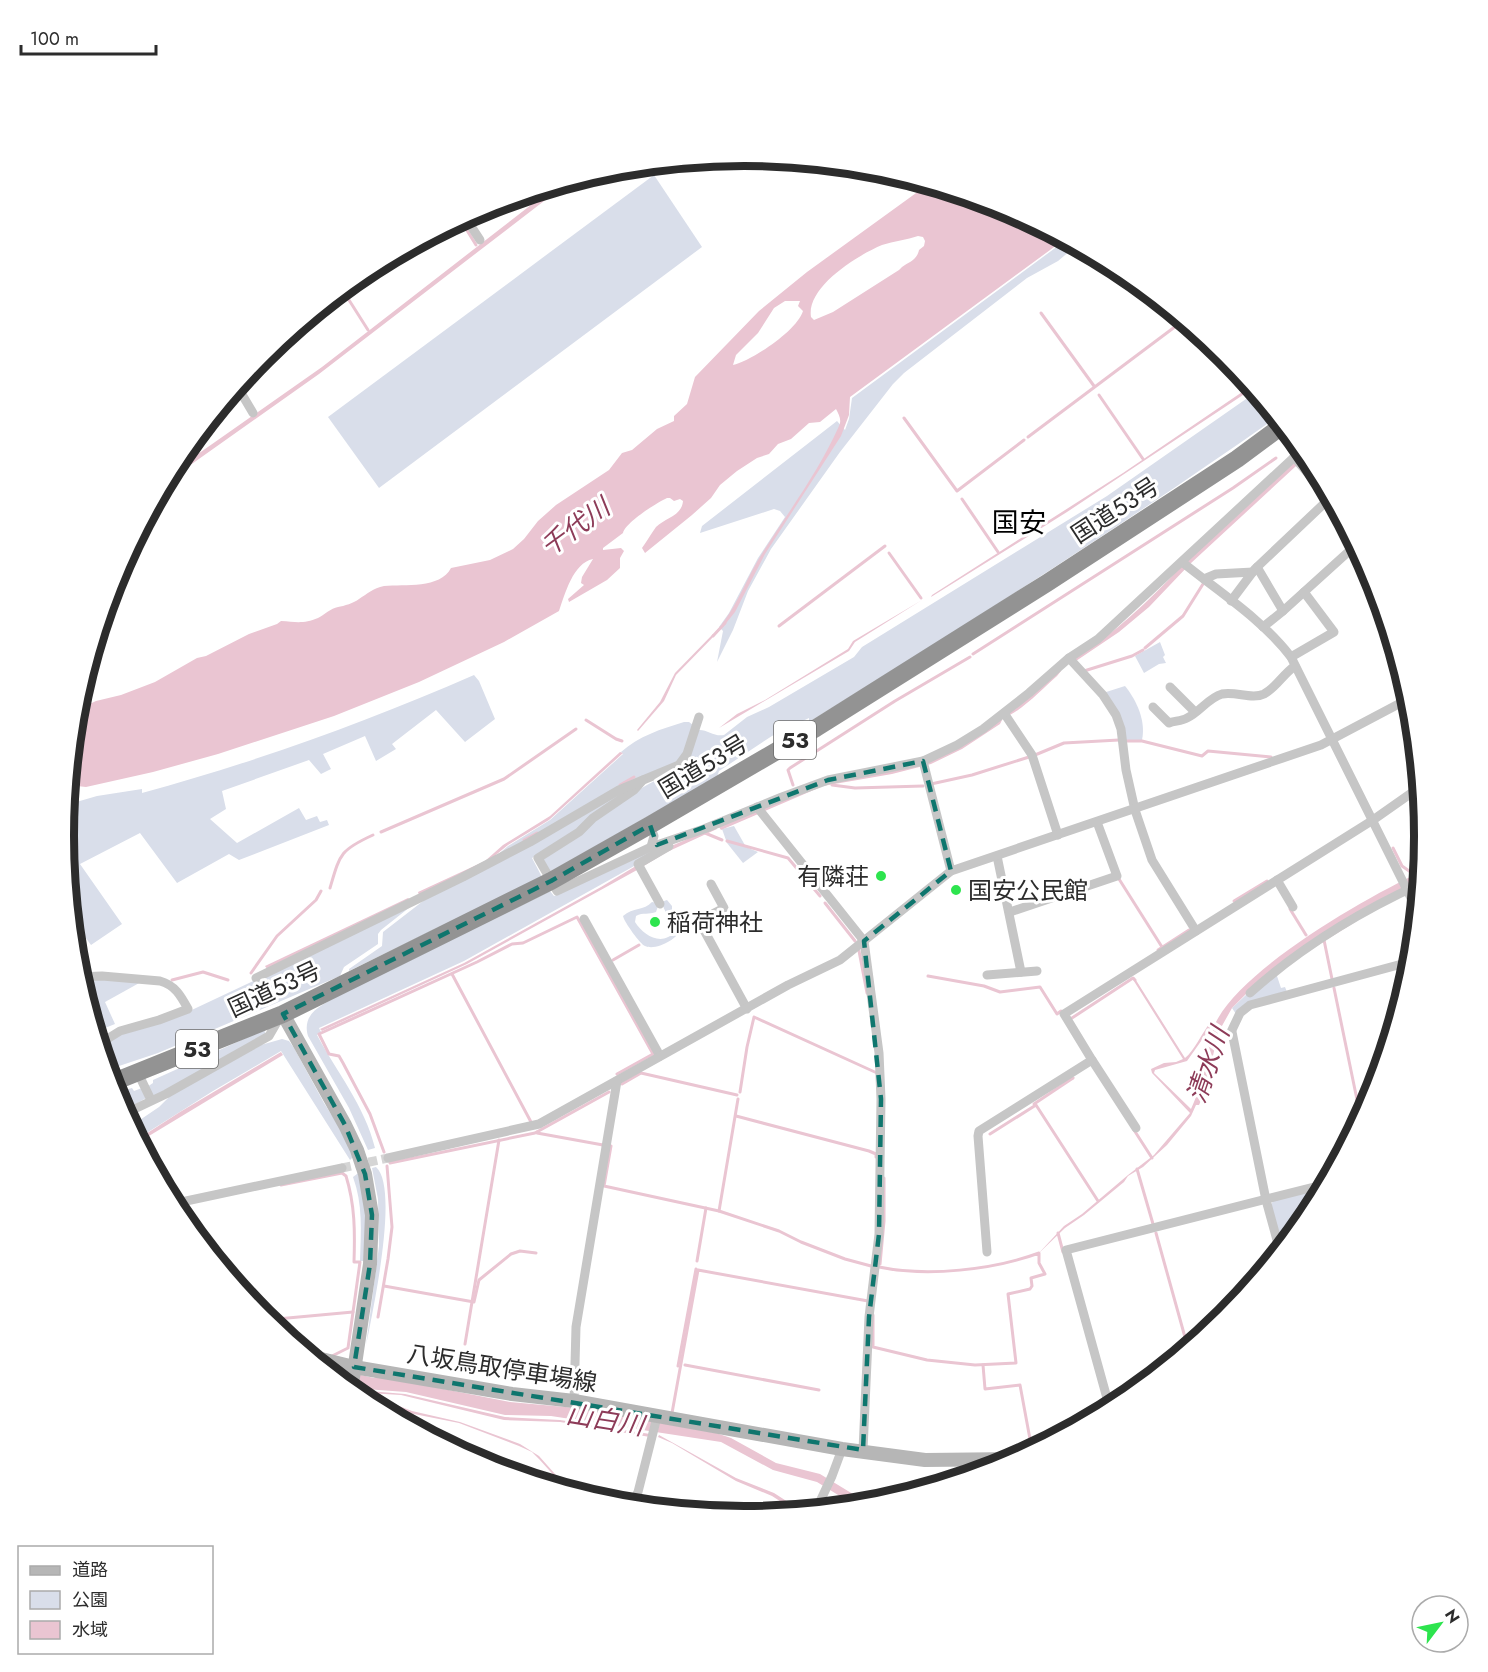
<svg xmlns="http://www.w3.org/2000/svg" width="1488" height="1672" viewBox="0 0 1488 1672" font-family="Jost,'Noto Sans JP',sans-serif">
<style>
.green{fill:#d9deea}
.water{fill:#eac5d2;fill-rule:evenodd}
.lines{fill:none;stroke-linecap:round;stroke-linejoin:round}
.stream{stroke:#eac5d2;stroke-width:3}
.street-tunnel{stroke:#d5d5d5;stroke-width:9;stroke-dasharray:9 4.5;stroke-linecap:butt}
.street{stroke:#c6c6c6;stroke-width:9}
.secondary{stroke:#b6b6b6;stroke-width:14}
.highway{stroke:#939393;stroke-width:18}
.marked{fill:none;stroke:#0f766e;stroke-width:4.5;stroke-dasharray:12 8;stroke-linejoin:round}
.poi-dot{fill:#2de44e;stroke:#fff;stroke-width:2}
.labels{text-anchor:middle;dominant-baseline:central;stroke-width:6;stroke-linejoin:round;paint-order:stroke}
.shield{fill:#fff;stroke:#6b6b6b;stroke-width:1.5}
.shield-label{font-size:22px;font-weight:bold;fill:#2c2c2c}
.street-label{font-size:24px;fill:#2c2c2c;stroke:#fff}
.poi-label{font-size:24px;fill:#2c2c2c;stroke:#fff;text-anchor:start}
.water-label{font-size:26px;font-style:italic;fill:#8d3b58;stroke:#fff}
.quarter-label{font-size:27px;fill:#000;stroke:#fff}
.rim{fill:none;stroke:#2c2c2c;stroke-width:8}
</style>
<rect width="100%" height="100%" fill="#fff"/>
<g class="green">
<path d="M 654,175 L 702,247 L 379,488 L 328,417 Z"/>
<path d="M 1066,240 L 1077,245 L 1058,261 L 1027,278 L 904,373 L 893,384 L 840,452 L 771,549 L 748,591 L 733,630 L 717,662 L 723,631 L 719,627 L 729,613 L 758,558 L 785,517 L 780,511 L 774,509 L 700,533 L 702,526 L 837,421 L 845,430 L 849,419 L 852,398 Z"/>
<path d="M 1256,392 L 1277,417 C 1125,524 968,624 809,722 L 809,718 L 772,736 L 719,771 L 717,777 L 550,872 L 544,861 L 544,857 C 590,824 634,786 687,766 L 698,730 C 707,729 714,737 724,735 L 747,717 L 769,707 L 854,657 L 862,647 L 1107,496 Z"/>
<path d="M 1160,642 L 1165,655 L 1163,657 L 1166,663 L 1159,664 L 1144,673 L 1135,656 Z"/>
<path d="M 474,675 L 479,681 L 495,719 L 465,742 L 436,710 L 392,744 L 396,749 L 376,761 L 365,736 L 323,754 L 331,769 L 321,774 L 309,760 L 222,791 L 226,809 L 210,819 L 237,843 L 299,808 L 306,820 L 317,816 L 320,822 L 327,820 L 329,825 L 239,860 L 229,854 L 177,883 L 140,833 L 80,864 L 122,924 L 91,945 L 71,918 L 63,836 L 66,805 L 97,796 L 142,789 L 142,793 C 256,762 366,722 474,675 Z"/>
<path d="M 1125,686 C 1137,701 1146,721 1142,740 L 1124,740 L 1103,693 Z"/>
<path d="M 684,722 L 689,722 L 693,725 L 684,754 L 678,762 L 490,861 L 508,846 L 550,820 L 623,754 L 621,752 C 639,736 661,729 684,722 Z"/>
<path d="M 632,786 L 558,843 L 532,858 L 542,877 L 349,971 L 349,969 L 382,946 L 383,932 L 427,898 Z"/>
<path d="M 734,826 L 746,847 L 758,852 L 743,863 L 727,843 L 722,829 Z"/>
<path d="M 663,847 L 636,865 L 464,961 L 319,1028 L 321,1032 L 317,1035 C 336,1071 365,1106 375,1148 L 368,1150 L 349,1108 L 308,1036 C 301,1012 324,1004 342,994 L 550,891 L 554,896 L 617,865 Z"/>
<path d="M 667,900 L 672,906 L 672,911 L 675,910 L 679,913 L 678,920 L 682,928 C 678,939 656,951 645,946 C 641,945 624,922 623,916 C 633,907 644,911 652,902 L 657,903 L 658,906 L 656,912 C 649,915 643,912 636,916 L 635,922 C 643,935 662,947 674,932 L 673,928 L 661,902 Z"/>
<path d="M 410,907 L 381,930 L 378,934 L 378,944 L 344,967 L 340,976 L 158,1053 L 107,1070 L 100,1046 L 108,1039 L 179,1016 Z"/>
<path d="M 1276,973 L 1281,988 L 1285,987 L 1287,992 L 1236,1014 L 1232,1008 L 1247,994 Z"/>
<path d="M 112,979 L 141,982 L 105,1002 L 115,1024 L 95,1032 L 79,980 Z"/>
<path d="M 264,1030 L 266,1034 L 153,1097 L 147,1087 L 153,1083 L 153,1080 Z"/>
<path d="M 282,1039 L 289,1041 L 294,1048 L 324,1103 L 356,1154 L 350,1160 L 281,1051 L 213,1091 L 137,1139 L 131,1126 L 159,1107 L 172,1094 L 254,1047 Z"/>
<path d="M 132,1088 L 134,1091 L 142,1088 L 148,1097 L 123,1111 L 114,1093 Z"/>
<path d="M 376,1167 C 400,1188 372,1314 366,1346 L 379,1246 L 378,1199 L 372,1168 Z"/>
<path d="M 361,1171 C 366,1201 366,1230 364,1261 L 360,1261 C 361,1232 363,1204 353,1177 Z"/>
<path d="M 1324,1188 L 1310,1215 L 1283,1247 L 1271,1205 L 1273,1201 Z"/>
</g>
<g class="water">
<path d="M 570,181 L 319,374 L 165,483 L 168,475 L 322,367 L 558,184 Z"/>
<path d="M 924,182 L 941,187 L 945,194 C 988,193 1028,219 1065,239 L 850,397 L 849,415 L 841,436 L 765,554 L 735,612 L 723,627 L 722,624 C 739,602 748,575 763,552 C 789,511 819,471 839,426 C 842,420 839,415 836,409 L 820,422 L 809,423 L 791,439 L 778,444 L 769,454 L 757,458 L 737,471 L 720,485 L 711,498 L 692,515 L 645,553 L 642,548 C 647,541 651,534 656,527 C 665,518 682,516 683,501 L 680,499 L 674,501 L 670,498 L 667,498 C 656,503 625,523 623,533 L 603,548 L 603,550 L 621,548 L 624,551 L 620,558 L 620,568 L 607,580 L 569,602 L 568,599 L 584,585 L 581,583 L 582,577 L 593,559 C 573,563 565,594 559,611 L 504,642 L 419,682 L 334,716 L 218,754 L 153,772 L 86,787 L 77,786 L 67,793 L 75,711 L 96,701 L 121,695 L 155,682 L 197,658 L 206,656 L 249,634 L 277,624 L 281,621 C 296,622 304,624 318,618 C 324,615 331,608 338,607 C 344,606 354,603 359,599 C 367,594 373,588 384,586 C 405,584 440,589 451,568 L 490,560 L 513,549 L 524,539 L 538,521 L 556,505 L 609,470 L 622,453 L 632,450 L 657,429 L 674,421 L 674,416 L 687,404 L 695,377 L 759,311 L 807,272 L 923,188 ZM 918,236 L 923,237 L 925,241 L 924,246 L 919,250 C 917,260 909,262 902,267 L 899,270 L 833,312 L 814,320 L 811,317 C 806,287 858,255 882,245 C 894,241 907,240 918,236 ZM 785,301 L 800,301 L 798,306 L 803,311 C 797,331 751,361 733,365 L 736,355 L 758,333 L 774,308 Z"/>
<path d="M 1251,386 L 1253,387 L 1246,393 L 1067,512 L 931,597 L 932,595 L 1123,473 Z"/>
<path d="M 1305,452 L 1308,455 L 1190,564 L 1149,607 L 1119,632 L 1076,661 L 1074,658 C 1115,634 1148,601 1181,567 C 1220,527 1264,490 1305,452 Z"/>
<path d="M 922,600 L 855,642 L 849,651 L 719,728 L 737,714 L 765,700 L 848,649 L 853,641 Z"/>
<path d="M 713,634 L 715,635 L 676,675 L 664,701 L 638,731 L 637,730 L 660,702 L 675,673 Z"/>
<path d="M 1059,669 L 1061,671 L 1057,676 C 1043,688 1020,713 1003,718 L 1000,724 L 962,749 L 931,764 L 892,774 L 823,786 L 728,827 L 721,830 L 719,827 L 807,789 L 943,755 Z"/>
<path d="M 620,752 L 623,753 L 549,820 L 508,845 L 486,863 L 419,895 L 418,892 L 485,861 L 503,845 L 550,816 Z"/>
<path d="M 716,827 L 717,829 L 667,852 L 637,870 L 467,964 L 322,1031 L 320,1029 L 464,963 L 601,887 L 664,849 Z"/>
<path d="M 1421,872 L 1421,881 L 1257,983 L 1232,1008 L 1218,1033 L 1205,1092 L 1199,1105 L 1196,1105 L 1191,1116 L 1167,1145 L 1143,1167 L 1128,1176 L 1124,1182 L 1084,1215 L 1065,1228 L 1038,1254 L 1064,1226 L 1082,1214 L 1128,1175 L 1154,1155 L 1190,1113 L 1152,1073 L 1151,1069 L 1164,1063 L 1176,1062 L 1183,1059 L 1132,978 L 1134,977 L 1185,1058 C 1194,1051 1202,1033 1210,1023 L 1212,1023 L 1211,1027 L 1187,1061 L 1155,1070 L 1154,1073 L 1191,1109 C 1195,1100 1199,1090 1202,1079 C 1207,1059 1207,1041 1216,1022 C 1243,968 1366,897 1421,872 Z"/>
<path d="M 408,898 L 411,900 L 267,969 L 265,966 Z"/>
<path d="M 281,1052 L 283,1055 L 139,1142 L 138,1139 L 180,1112 Z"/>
<path d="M 322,1366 L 374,1378 L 377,1376 L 510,1402 L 576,1408 L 716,1433 L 731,1438 L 776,1463 L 820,1474 L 871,1505 L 856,1506 L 817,1482 L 773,1470 L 721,1442 L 551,1416 L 505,1415 L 406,1392 L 365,1389 L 343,1384 Z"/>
<path d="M 369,1391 L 405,1394 L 505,1417 L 560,1420 L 650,1434 L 650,1437 L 560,1422 L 504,1420 L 401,1395 L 368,1393 Z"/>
<path d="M 363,1396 L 376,1397 L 412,1411 L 460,1422 L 520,1444 L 539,1456 L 571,1492 L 568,1491 L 539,1459 L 532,1452 L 519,1446 L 459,1423 L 409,1413 L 376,1399 L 362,1398 Z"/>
<path d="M 659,1435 L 736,1478 L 774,1493 L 802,1511 L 797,1512 L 772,1496 L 736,1481 L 672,1443 L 658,1437 Z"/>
</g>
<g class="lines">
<g class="stream">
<path d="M 460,219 L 476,245"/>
<path d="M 342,289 L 368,330"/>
<path d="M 1041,313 L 1094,386"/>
<path d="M 1099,395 L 1143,459"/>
<path d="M 904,418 L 957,491 L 1024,440"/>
<path d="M 1028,437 L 1184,320"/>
<path d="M 962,499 L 998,552"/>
<path d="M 889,553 L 921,598"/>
<path d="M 779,626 L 885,546"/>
<path d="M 713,636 L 725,623"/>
<path d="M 1145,648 L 1183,616 L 1203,584"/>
<path d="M 973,654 L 1233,488 L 1276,458"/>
<path d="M 1084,671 L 1132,656 L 1143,650"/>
<path d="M 586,720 L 616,739 L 622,741"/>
<path d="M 1125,741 L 1142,741 L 1202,756 L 1208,751 L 1271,757"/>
<path d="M 1035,755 L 1064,743 L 1119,740"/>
<path d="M 931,784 L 972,775 L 1029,757"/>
<path d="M 620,785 L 634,777"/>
<path d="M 793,785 L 788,770 L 790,768 L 895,701 L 970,657"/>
<path d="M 832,785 L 855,788 L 923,786"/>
<path d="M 1410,786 L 1420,781"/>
<path d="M 1411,805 L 1425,837"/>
<path d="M 381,832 L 504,779 L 576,729"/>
<path d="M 705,833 L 722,840"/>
<path d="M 524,840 L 537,833"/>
<path d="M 727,841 L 788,858 L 820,896"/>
<path d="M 1393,848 L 1402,866 L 1412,873"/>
<path d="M 1119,879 L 1162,947"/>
<path d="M 330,888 C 340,854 340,850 373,835"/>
<path d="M 1234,901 L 1267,881"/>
<path d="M 825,903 L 855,941"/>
<path d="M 1290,909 L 1306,935"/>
<path d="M 1324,940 L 1332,979"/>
<path d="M 1158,950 L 1189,930"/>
<path d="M 859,951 L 867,993"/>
<path d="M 613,960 L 639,945"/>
<path d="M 251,973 L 277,936 L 316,900 L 321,891"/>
<path d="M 452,974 L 531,1122"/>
<path d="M 928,976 L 984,986 L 1000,992 L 1040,987 L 1057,1014 L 1061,1011"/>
<path d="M 172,980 L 203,972 L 228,980"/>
<path d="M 1334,988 L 1361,1119"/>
<path d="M 1072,1018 L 1133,978 L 1135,980"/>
<path d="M 622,1084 L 641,1073 L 737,1095"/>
<path d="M 740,1092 L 747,1047 L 754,1017 L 877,1073"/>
<path d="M 1034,1104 L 1073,1078"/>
<path d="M 736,1116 L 869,1151 L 876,1154 L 876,1157"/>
<path d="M 1134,1130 L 1152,1158"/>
<path d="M 537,1132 L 537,1133 L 603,1145 L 603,1146"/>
<path d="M 990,1134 L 1036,1105 L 1098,1201"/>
<path d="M 611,1146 L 604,1186 L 719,1211 L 779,1231 L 801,1242 L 845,1259 L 871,1266"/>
<path d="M 384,1152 L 370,1114 L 343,1063 L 339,1056 L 329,1054 L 319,1034 L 477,962 L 512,944 L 523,943 L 577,917 L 653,1054 L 617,1074"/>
<path d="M 390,1163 L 535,1133 L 609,1092"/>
<path d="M 1137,1169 L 1153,1224"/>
<path d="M 281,1185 L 342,1173 L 346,1176 C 355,1205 355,1232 354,1262 L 360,1262 L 348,1348 L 332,1356"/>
<path d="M 719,1211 L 738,1099"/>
<path d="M 1058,1233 L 1063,1252"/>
<path d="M 1156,1233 L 1188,1348"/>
<path d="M 697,1261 L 706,1208"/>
<path d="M 880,1264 L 884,1221 L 884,1178"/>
<path d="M 384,1286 L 474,1302 L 479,1280 L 511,1254 L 520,1251 L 536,1253"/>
<path d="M 873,1315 L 873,1347 L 927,1360 L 975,1365 L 1016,1363 L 1008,1294 L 1030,1289 L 1032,1286 L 1031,1278 L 1045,1274 L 1039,1263 L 1039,1253 C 993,1270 927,1277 879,1267"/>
<path d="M 378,1317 L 388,1259 L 392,1227 L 387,1166"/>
<path d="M 266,1320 L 353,1312"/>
<path d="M 465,1344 L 499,1140"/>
<path d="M 685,1365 L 819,1390"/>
<path d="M 983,1365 L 985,1389 L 1020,1385 L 1032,1450"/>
<path d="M 678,1366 L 696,1269"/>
<path d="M 357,1390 L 371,1392"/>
<path d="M 672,1413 L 698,1270 L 868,1301"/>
<path d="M 548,1485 L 554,1476"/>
</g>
<path class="street-tunnel" d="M 342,1168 L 388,1158"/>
<g class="street">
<path d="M 465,217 L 480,240"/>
<path d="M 237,386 L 253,413"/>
<path d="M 1294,457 L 1336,506"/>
<path d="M 1182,562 C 1219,592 1262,619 1291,657 L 1418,912"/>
<path d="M 1257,567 L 1283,611"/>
<path d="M 1204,579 L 1216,574 L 1253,572"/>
<path d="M 1231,601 L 1255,569 L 1331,497"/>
<path d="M 1263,627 L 1283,611 L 1357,544"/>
<path d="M 1291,657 L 1334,632 L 1304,592"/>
<path d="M 1069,658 L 1103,695 L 1116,715 L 1121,729 L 1126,770 L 1135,810 L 1152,860 L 1196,931"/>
<path d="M 1170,687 L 1195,712"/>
<path d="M 1153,707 L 1169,723 C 1174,721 1182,721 1187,718 C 1200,712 1208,698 1222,694 C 1236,691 1252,700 1264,694 C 1277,687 1283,674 1295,666"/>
<path d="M 1004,713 L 1032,755 L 1058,835"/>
<path d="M 923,761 L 951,871"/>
<path d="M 757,807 L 864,941 L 879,1053 L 881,1099 L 879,1234 L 869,1317 L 863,1450"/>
<path d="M 650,825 L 654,836 L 651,847 L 704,829 L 782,797 L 828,780 L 923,761 L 957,745 L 983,729 L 1029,693 L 1069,658 L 1098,639 L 1303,449"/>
<path d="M 651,847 L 557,891 L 538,858 L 579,832 L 593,818 L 634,790 L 643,780 L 679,765 L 687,754 L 699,717"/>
<path d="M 997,856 L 1021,972"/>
<path d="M 1277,880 L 1293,907"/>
<path d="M 711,884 L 724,908 L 699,921 L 747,1009"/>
<path d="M 660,904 L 638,864 L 669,846"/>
<path d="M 1010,912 L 1117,876 L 1097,822"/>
<path d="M 584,919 L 660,1056"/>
<path d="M 987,975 L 1037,971"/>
<path d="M 78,977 L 102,976 L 160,981 C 175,985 181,996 188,1009 L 159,1020 L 120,1031 L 99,1044"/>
<path d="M 256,978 L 463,877 L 530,842 L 619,790 L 643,780"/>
<path d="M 1250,993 C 1300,948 1359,912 1420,884"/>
<path d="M 1231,1032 L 1240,1013 L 1250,1005 L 1413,961"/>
<path d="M 1232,1032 L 1266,1200 L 1280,1251"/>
<path d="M 1092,1060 L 1136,1128"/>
<path d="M 138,1073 L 151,1100"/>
<path d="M 124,1114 L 166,1094 L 269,1036 L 280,1017"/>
<path d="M 388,1158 L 539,1124 L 788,985 L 840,960 L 951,871 L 1321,745 L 1410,698"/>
<path d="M 172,1204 L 342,1168"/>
<path d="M 987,1252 L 978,1136 L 979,1131 L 1092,1060 L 1064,1014 L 1373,820 L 1420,787"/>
<path d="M 574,1401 L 576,1327 L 617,1081"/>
<path d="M 1110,1409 L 1066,1250 L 1326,1184"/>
<path d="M 631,1506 L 638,1492 L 657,1417"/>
<path d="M 816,1510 L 832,1476 L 842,1449"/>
</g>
<g class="secondary">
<path d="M 283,1014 L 345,1125 L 357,1150 L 365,1174 L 372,1215 L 370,1264 L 351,1391"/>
<path d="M 309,1356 L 354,1367 L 512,1394 L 574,1401 L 842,1449 L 925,1460 L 1016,1459"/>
</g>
<path class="highway" d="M 111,1083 L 283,1014 L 551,881 L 650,825 L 816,728 L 1047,583 L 1237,459 L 1283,425"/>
</g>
<path class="marked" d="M 923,761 L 951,871 L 864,941 L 881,1099 L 879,1234 L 869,1317 L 863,1450 L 354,1367 L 370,1264 L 372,1215 L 365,1174 L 345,1125 L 283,1014 L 551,881 L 650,825 L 657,845 L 828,780 Z"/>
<g class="poi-dot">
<circle cx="881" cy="876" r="6"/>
<circle cx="956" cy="890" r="6"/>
<circle cx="655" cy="922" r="6"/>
</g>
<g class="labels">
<g class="shield">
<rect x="774" y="721" width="42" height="38" rx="4.5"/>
<rect x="176" y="1030" width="42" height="38" rx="4.5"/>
</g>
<g class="shield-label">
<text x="795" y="740">53</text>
<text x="197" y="1049">53</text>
</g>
<g class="street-label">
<text transform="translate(1115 510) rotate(-33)">国道53号</text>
<text transform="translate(703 766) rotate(-31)">国道53号</text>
<text transform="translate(274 989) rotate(-25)">国道53号</text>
<text transform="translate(502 1368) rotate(9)">八坂鳥取停車場線</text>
</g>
<g class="poi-label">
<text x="869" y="876" text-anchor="end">有隣荘</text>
<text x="968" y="890">国安公民館</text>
<text x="667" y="922">稲荷神社</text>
</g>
<g class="water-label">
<text transform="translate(575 527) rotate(-36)">千代川</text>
<text transform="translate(1208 1065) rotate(-71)">清水川</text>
<text transform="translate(605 1420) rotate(9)">山白川</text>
</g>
<g class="quarter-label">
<text x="1019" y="522">国安</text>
</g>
</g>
<path d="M0 0H1488V1672H0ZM74 836a670 670 0 1 1 1340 0a670 670 0 1 1-1340 0Z" fill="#fff" fill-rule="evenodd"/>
<path class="rim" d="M74 836a670 670 0 1 1 1340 0a670 670 0 1 1-1340 0Z"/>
<rect x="18" y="1546" width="195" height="108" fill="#ffffff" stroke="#ababab" stroke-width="1.5"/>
<rect x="30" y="1566" width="30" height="9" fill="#b6b6b6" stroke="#ababab" stroke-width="1.5"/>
<text x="72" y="1576" font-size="18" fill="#2c2c2c">道路</text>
<rect x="30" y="1591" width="30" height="18" fill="#d9deea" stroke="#ababab" stroke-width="1.5"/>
<text x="72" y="1606" font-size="18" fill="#2c2c2c">公園</text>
<rect x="30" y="1621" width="30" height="18" fill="#eac5d2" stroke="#ababab" stroke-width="1.5"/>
<text x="72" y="1636" font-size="18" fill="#2c2c2c">水域</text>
<g transform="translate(1440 1624) rotate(58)"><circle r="28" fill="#ffffff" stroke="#ababab" stroke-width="1.5"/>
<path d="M0-4.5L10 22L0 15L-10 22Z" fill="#2de44e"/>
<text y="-9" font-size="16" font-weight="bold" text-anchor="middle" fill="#2c2c2c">N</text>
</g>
<path d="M21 45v9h135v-9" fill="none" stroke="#2c2c2c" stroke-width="3"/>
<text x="30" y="45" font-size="18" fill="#2c2c2c" stroke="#ffffff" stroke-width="4.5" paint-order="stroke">100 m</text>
</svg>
